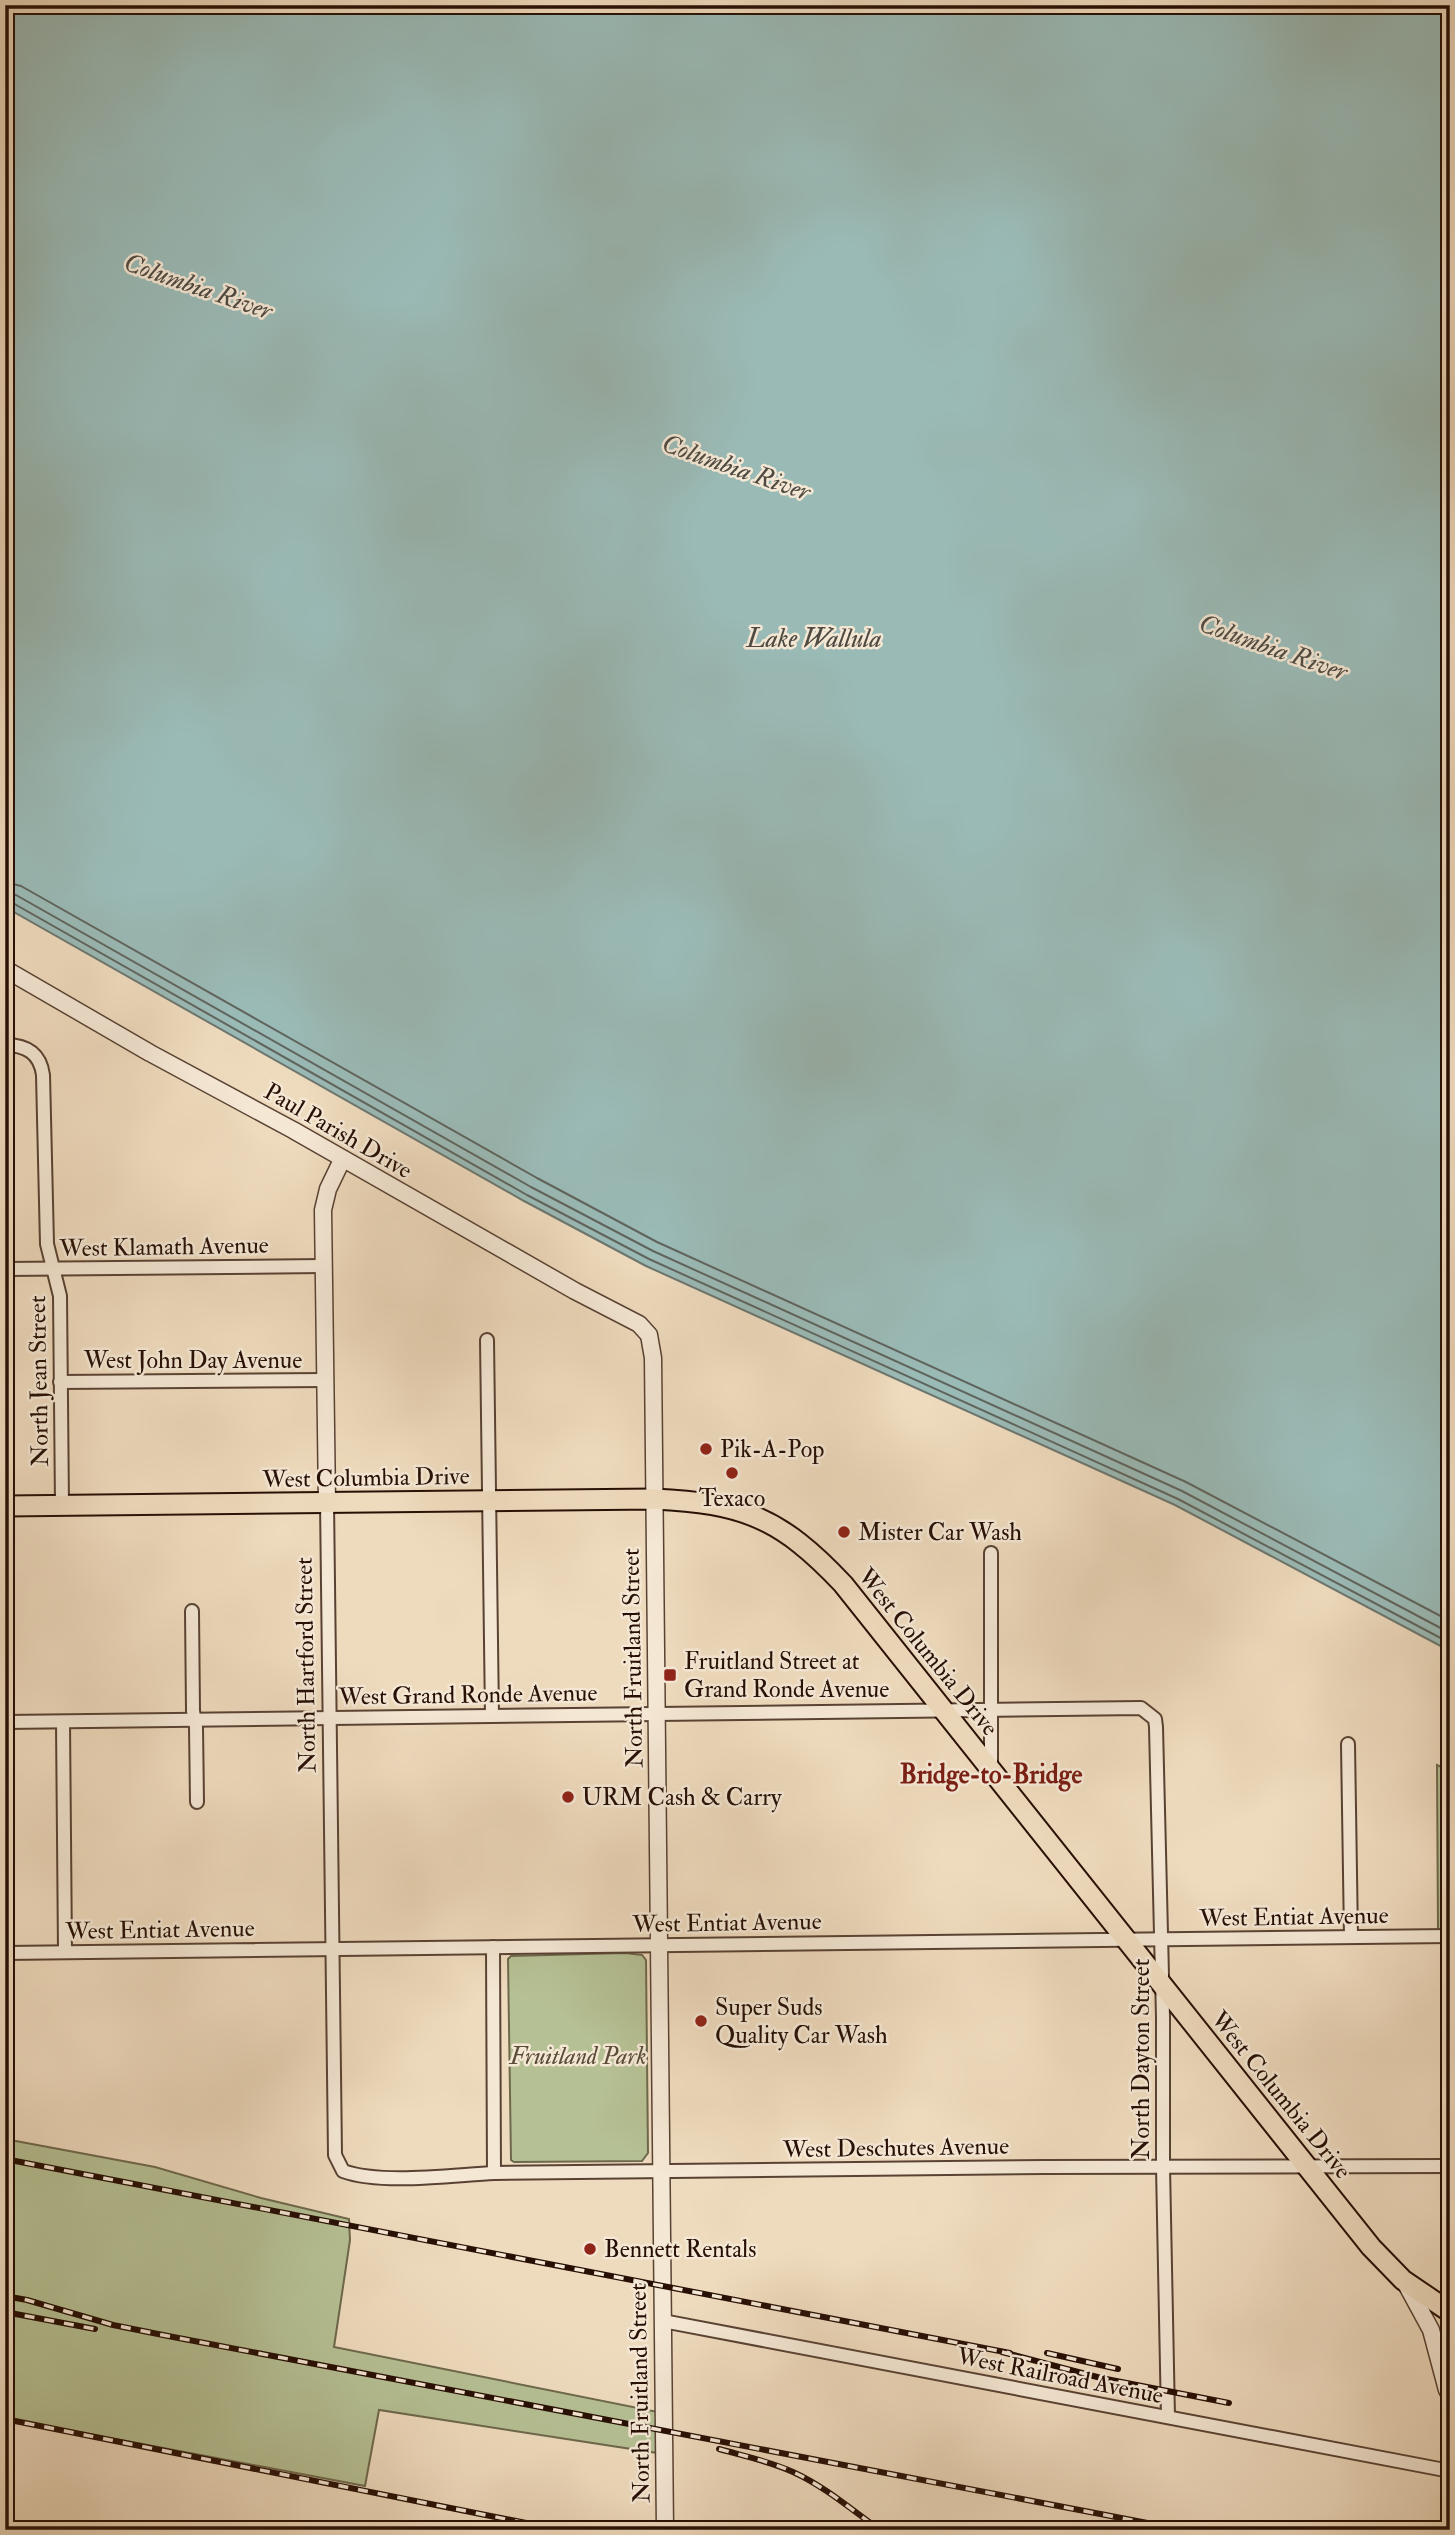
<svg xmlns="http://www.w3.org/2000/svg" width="1455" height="2535" viewBox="0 0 1455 2535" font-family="'IM FELL Double Pica',serif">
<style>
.green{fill:#b5c094;stroke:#6e684c;stroke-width:2}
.water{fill:#9abab6;stroke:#6c766f;stroke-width:2}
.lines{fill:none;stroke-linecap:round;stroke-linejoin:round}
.shore{stroke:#60645e;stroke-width:2}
.minor-casing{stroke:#594233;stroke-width:16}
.tertiary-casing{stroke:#594233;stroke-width:19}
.primary-casing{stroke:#270f05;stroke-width:23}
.minor{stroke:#f4e7d4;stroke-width:12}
.tertiary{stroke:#f4e7d4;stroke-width:16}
.primary{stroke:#eedabd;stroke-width:19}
.rail-casing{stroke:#270f05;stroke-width:6}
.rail{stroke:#f4e7d4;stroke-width:3.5;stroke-dasharray:10;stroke-linecap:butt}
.poi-dot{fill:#8f2418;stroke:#f4e7d4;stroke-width:2.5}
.labels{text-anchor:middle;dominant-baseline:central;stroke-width:5;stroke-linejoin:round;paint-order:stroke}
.street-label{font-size:24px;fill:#270f05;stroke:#f4e7d4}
.poi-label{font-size:24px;fill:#270f05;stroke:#f4e7d4;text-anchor:start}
.park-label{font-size:24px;font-style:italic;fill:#594d37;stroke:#f4e7d4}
.water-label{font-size:26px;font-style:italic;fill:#4f4b43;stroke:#f4e7d4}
.neighbourhood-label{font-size:26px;font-weight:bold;fill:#7a1f14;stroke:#f4e7d4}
</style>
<rect width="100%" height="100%" fill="#eedabd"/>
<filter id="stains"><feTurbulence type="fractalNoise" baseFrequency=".00286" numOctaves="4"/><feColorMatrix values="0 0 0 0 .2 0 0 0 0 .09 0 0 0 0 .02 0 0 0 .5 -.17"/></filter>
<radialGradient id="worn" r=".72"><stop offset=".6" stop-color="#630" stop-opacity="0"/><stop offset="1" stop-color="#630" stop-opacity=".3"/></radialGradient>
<g class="green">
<path d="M 1437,1765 L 1450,1771 L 1450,1931 L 1438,1931 Z"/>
<path d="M 625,1953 L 642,1955 L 646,1960 L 648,2153 L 642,2161 L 514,2162 L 511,2160 L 508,1959 L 511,1956 Z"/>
<path d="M 5,2139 L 155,2167 L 261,2198 L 349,2219 L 350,2240 L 334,2347 L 663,2413 L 664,2454 L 379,2410 L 365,2486 L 5,2418 Z"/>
</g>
<path class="water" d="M 5,5 L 1419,5 L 1450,18 L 1450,1651 L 1175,1505 L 646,1266 L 524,1201 L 5,907 Z"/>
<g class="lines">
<g class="shore">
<path d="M 5,882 L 21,886 L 537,1178 L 657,1242 L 1186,1482 L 1450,1621"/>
<path d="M 5,893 L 16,895 L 531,1187 L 653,1251 L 1182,1491 L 1450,1633"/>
<path d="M 5,901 L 11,902 L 527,1195 L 649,1259 L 1178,1499 L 1450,1643"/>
</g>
<defs>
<g id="minor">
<path d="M 5,1045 C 26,1045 40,1053 43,1075 L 47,1244 L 60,1296 L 62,1505"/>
<path d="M 5,1269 L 324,1266"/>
<path d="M 487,1340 L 492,1716"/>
<path d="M 60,1382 L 326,1380"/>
<path d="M 327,1502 L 335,2155 L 343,2171 C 381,2185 453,2175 494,2173 L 1044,2167 L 1450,2166"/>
<path d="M 192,1611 L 193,1711 L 196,1727 L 197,1802"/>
<path d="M 5,1722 L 1141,1708 L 1155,1719 L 1156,1727 L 1163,2017 L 1163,2167 L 1168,2417"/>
<path d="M 63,1722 L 65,1952"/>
<path d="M 1348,1744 L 1351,1937"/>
<path d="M 991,1769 L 991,1553"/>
<path d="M 493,1947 L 494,2173"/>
<path d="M 5,1953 L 1450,1936"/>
<path d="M 663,2321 L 1450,2471"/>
</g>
<g id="tertiary">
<path d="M 5,969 L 150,1053 L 293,1130 L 575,1291 L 639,1324 L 649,1335 L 653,1358 L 665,2530"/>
<path d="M 327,1502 L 323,1210 L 328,1189 L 342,1160"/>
<path d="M 1406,2284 L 1431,2330 L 1447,2390"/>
<path d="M 1450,2530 L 1450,2377"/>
</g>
<path id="primary" d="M 5,1506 L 654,1499 C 743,1503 781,1518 843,1584 L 1371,2247 L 1403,2280 L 1450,2312"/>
</defs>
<use href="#minor" class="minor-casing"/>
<use href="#tertiary" class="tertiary-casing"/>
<use href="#primary" class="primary-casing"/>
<use href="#minor" class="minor"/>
<use href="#tertiary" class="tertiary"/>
<use href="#primary" class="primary"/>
<defs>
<g id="rail">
<path d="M 5,2159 L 1010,2353"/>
<path d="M 5,2296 L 27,2300 L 113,2325 L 168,2336 L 1184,2530"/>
<path d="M 5,2312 L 95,2329"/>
<path d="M 1002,2352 L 1101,2378 L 1229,2403"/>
<path d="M 1047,2353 L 1118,2369"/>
<path d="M 5,2419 L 561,2530"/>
<path d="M 719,2449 C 744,2456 769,2461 793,2472 C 824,2486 852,2510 880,2530"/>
</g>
</defs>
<use href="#rail" class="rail-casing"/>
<use href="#rail" class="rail"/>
</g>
<g class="poi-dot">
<circle cx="706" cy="1449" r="7"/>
<circle cx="732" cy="1473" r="7"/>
<circle cx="844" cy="1532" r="7"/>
<rect x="663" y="1668" width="14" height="14" rx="3.5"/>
<circle cx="568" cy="1797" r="7"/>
<circle cx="701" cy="2021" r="7"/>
<circle cx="590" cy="2249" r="7"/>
</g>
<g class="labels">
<g class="street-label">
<text transform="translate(338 1131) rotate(30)">Paul Parish Drive</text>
<text transform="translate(164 1247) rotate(-1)">West Klamath Avenue</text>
<text x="193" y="1360">West John Day Avenue</text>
<text transform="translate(39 1381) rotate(-91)">North Jean Street</text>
<text transform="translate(366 1478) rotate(-1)">West Columbia Drive</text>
<text transform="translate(928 1652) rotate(51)">West Columbia Drive</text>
<text transform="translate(633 1658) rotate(-91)">North Fruitland Street</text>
<text transform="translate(306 1665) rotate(-91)">North Hartford Street</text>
<text transform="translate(468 1695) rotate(-1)">West Grand Ronde Avenue</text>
<text transform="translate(1294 1917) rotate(-1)">West Entiat Avenue</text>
<text transform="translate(727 1923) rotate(-1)">West Entiat Avenue</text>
<text transform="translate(160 1930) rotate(-1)">West Entiat Avenue</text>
<text transform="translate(1141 2059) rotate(-90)">North Dayton Street</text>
<text transform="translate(1281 2095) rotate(51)">West Columbia Drive</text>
<text transform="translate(896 2148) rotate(-1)">West Deschutes Avenue</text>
<text transform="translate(1060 2376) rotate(11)">West Railroad Avenue</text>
<text transform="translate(640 2393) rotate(-91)">North Fruitland Street</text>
</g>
<g class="poi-label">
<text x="720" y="1449">Pik-A-Pop</text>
<text x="732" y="1498" text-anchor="middle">Texaco</text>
<text x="858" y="1532">Mister Car Wash</text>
<text x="684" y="1661">Fruitland Street at<tspan x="684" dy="28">Grand Ronde Avenue</tspan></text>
<text x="582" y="1797">URM Cash &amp; Carry</text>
<text x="715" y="2007">Super Suds<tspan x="715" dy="28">Quality Car Wash</tspan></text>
<text x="604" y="2249">Bennett Rentals</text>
</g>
<g class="park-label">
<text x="578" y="2056">Fruitland Park</text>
</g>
<g class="water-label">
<text transform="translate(198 287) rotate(19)">Columbia River</text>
<text transform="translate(736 468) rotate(19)">Columbia River</text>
<text x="814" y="639">Lake Wallula</text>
<text transform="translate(1273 648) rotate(19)">Columbia River</text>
</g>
<g class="neighbourhood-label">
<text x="991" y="1775">Bridge-to-Bridge</text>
</g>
</g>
<rect width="1455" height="2535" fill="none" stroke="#eedabd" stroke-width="28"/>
<rect x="7" y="7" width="1441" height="2521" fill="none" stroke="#270f05" stroke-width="3.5"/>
<rect x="14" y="14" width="1427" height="2507" fill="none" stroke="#270f05" stroke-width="2"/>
<rect width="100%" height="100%" filter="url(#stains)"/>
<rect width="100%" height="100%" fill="url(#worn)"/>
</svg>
